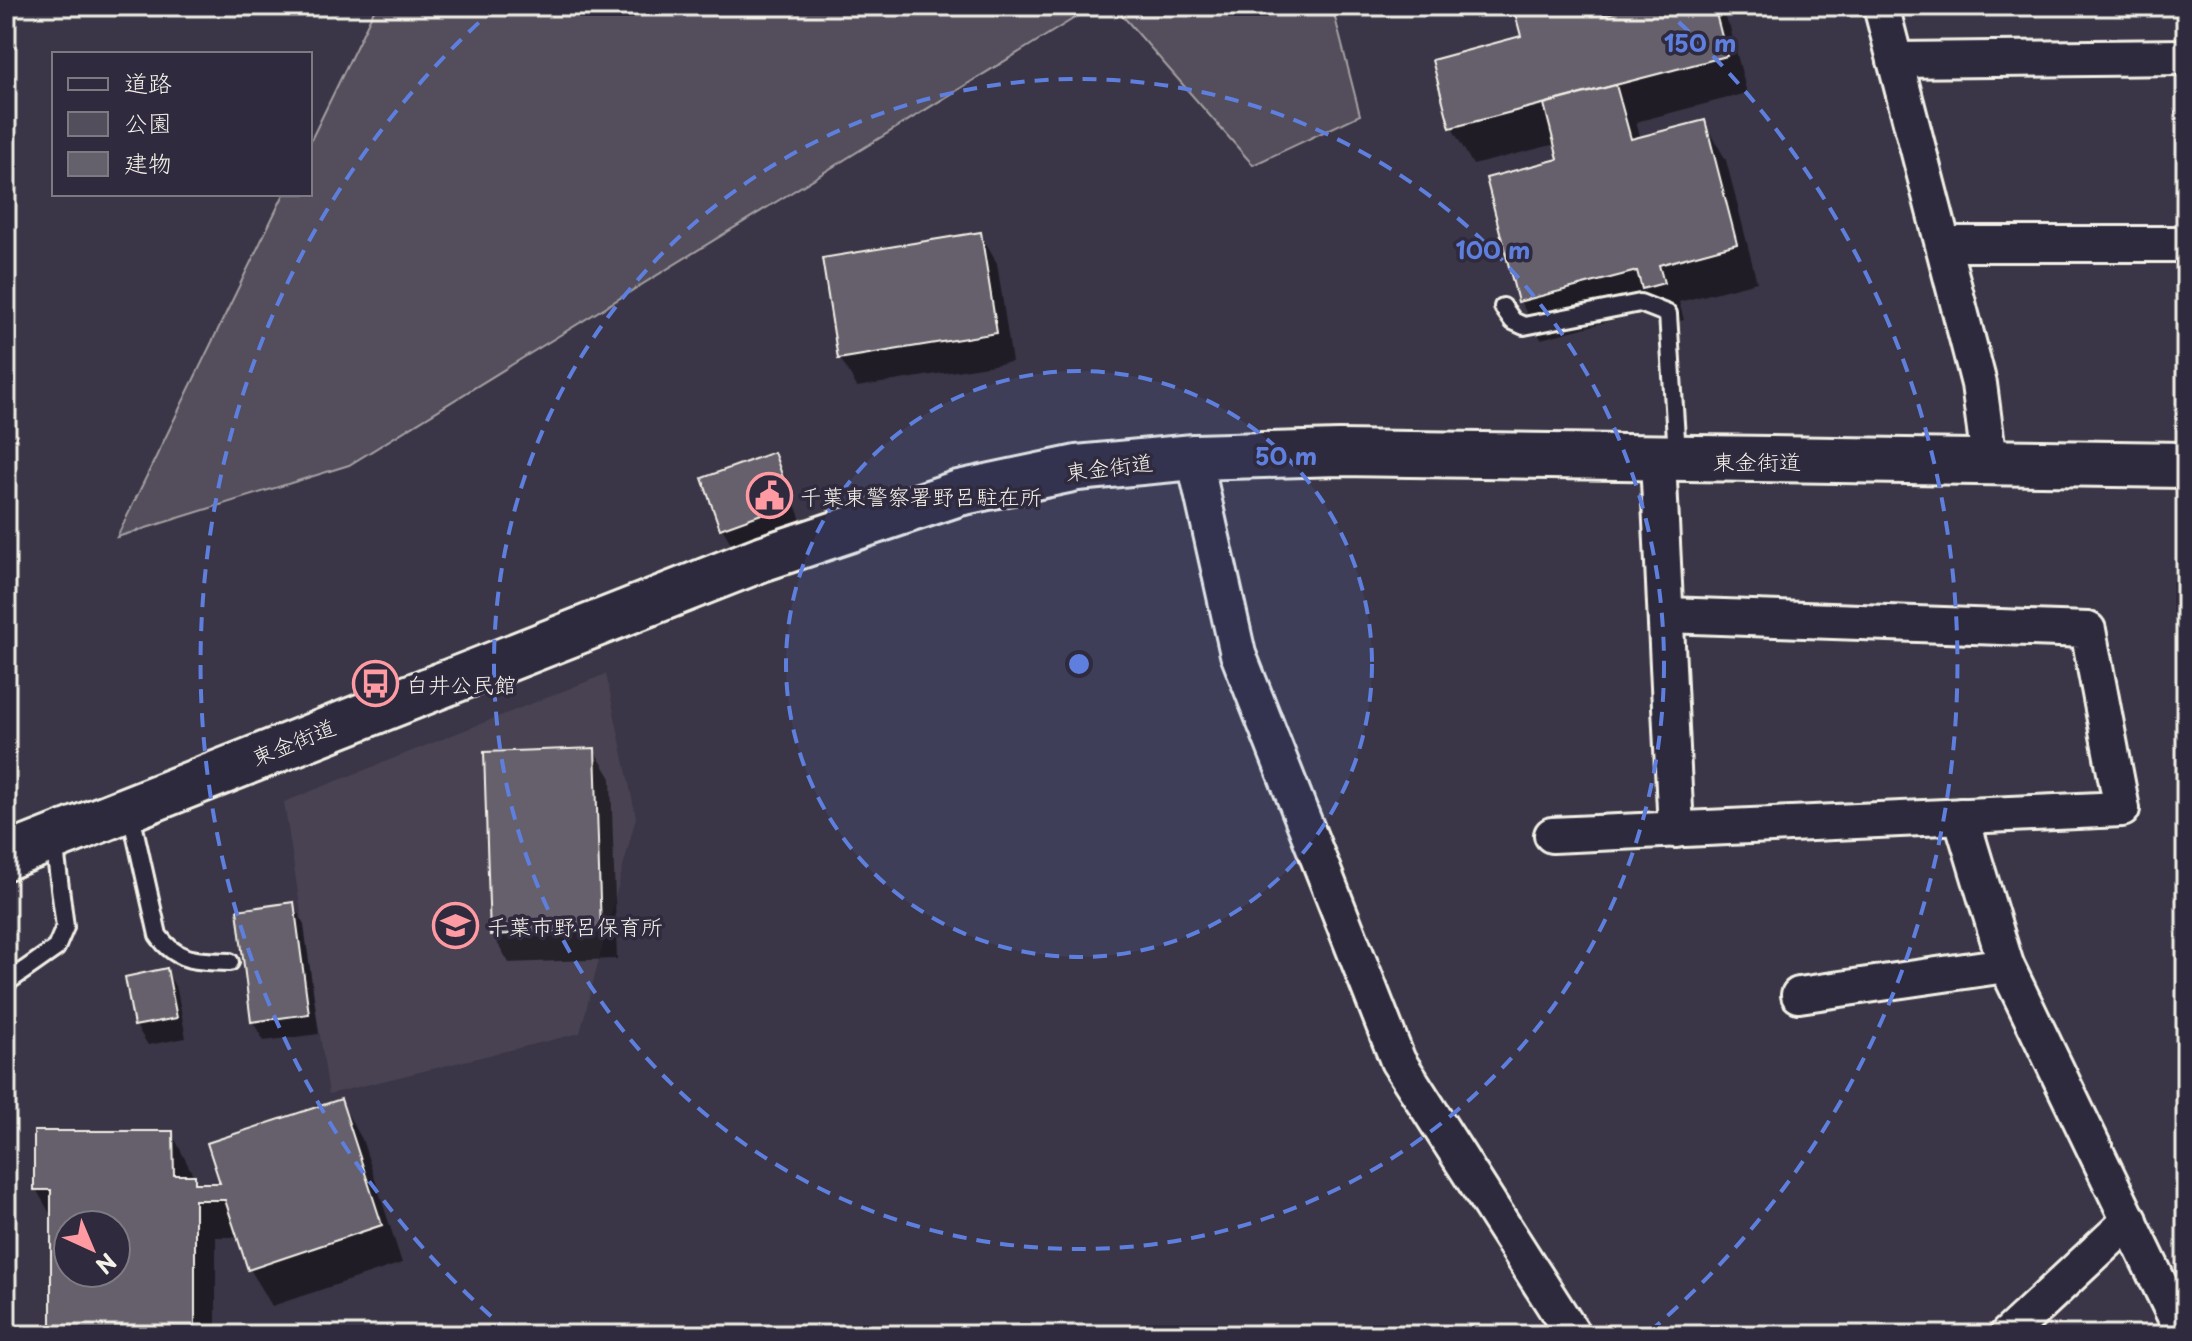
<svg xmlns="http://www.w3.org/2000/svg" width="2192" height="1341" viewBox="0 0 2192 1341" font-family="'Playpen Sans','Klee One',sans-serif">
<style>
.built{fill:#484352}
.green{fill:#534e5c;stroke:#a4a0a2;stroke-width:2}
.shadow{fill:#0007;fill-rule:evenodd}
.building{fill:#65616c;stroke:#f4f1e8;stroke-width:2;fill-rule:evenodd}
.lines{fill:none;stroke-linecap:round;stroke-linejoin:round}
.service-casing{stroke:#f4f1e8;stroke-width:22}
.minor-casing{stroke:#f4f1e8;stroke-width:40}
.trunk-casing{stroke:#f4f1e8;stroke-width:50}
.service{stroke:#2f2a3d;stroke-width:16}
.minor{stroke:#2f2a3d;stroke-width:34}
.trunk{stroke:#2f2a3d;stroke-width:44}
.ring{fill:none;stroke:#5e7fdd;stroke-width:4;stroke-dasharray:14 10}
.labels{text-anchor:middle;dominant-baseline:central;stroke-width:7;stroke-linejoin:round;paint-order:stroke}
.street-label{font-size:22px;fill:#f4f1e8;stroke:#2f2a3d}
.poi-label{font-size:22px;fill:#f4f1e8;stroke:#2f2a3d;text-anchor:start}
.centre{fill:#5e7fdd;stroke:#2f2a3d;stroke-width:4}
.ring-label{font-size:24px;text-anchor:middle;font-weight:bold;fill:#5e7fdd;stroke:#2f2a3d;stroke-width:7;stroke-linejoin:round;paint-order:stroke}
</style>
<rect width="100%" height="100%" fill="#3b3647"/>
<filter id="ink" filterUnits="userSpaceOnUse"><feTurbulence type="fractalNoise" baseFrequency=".0125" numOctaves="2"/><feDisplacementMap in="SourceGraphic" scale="16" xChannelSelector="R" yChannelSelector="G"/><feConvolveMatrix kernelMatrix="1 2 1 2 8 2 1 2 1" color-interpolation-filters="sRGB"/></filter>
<g filter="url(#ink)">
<path class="built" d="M 606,674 L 636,817 L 580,1033 L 329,1094 L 284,802 Z"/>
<g class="green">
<path d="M 376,6 L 1094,6 L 349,465 L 117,537 L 284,194 L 310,194 L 310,142 Z"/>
<path d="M 1114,6 L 1332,6 L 1360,115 L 1253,165 Z"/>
</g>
<g class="shadow">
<path d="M 1521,6 L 1606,6 L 1611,15 L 1644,6 L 1718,6 L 1730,27 L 1747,93 L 1636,122 L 1641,139 L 1704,122 L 1726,160 L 1757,282 L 1679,302 L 1684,320 L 1665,325 L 1655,309 L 1541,339 L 1520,301 L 1560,160 L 1556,144 L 1473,165 L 1452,128 L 1434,61 L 1523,38 Z"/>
<path d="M 980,234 L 997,263 L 1012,362 L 857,387 L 840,358 Z"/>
<path d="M 773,455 L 784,474 L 802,523 L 733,547 L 722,528 Z"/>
<path d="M 594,750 L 611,778 L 617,959 L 509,963 L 492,934 Z"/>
<path d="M 293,904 L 304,924 L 319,1034 L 264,1041 L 253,1022 L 239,912 Z"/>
<path d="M 166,970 L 177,990 L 186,1038 L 148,1045 L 136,1026 L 127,978 Z"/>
<path d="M 340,1101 L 362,1139 L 402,1263 L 272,1306 L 250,1269 L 240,1237 L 216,1237 L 216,1335 L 53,1335 L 53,1219 L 36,1189 L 172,1133 L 198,1185 L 222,1185 ZM 68,1225 L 116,1225 L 116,1273 L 68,1273 Z"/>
</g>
<g class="building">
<path d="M 1513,6 L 1601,6 L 1603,15 L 1636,6 L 1714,6 L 1727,56 L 1450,128 L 1432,60 L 1521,36 Z"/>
<path d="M 1616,85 L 1631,139 L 1705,120 L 1737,244 L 1659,265 L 1664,283 L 1642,289 L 1637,271 L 1518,302 L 1486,178 L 1558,159 L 1544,104 Z"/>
<path d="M 981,232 L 997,333 L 838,359 L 822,258 Z"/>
<path d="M 774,452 L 792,503 L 720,529 L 702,478 Z"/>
<path d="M 595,748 L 601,930 L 490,935 L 484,752 Z"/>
<path d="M 294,902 L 309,1014 L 251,1022 L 237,910 Z"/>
<path d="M 167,968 L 177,1018 L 134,1026 L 125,977 Z"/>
<path d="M 341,1099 L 382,1225 L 248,1270 L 225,1200 L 195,1200 L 195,1335 L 51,1335 L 51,1190 L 34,1190 L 34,1131 L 173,1131 L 174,1175 L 195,1175 L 195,1183 L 220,1183 L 207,1143 ZM 68,1225 L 116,1225 L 116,1273 L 68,1273 Z"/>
</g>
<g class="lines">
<defs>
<g id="service">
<path d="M 1503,307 L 1513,321 L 1524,326 L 1640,303 L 1668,314 L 1677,454"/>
<path d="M 130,810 L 158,935 C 177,963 199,961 230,962"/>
<path d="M 6,983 L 56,948 L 65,927 L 54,841"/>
</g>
<g id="minor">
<path d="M 1881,6 L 1979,384 L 1989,460"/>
<path d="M 1895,60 L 2186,57"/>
<path d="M 1945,244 L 2186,244"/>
<path d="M 1194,457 L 1238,654 L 1398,1061 L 1573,1335"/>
<path d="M 1658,460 L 1676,830"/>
<path d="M 1961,816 L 2006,965 L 2184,1335"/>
<path d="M 1552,835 L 2122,809 L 2088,630 L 1666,615"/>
<path d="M 1799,995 L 2006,965"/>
<path d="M 2007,1335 L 2130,1220"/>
</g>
<path id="trunk" d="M 6,857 L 761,559 L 959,493 L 1077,468 L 1194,457 L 1339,453 L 2186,465"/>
</defs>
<use href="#service" class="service-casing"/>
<use href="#minor" class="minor-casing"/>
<use href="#trunk" class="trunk-casing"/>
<use href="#service" class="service"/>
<use href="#minor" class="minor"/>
<use href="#trunk" class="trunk"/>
</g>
</g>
<circle cx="1079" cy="664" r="293" fill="#5e7fdd" fill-opacity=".12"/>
<g class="ring">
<circle cx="1079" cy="664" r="293"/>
<circle cx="1079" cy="664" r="585"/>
<path d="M509 1332A878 878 0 0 1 497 6M1661 6A878 878 0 0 1 1649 1332"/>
</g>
<defs>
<symbol id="civic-ring" viewBox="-11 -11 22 22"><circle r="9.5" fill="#2f2a3d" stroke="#ff9aa2" stroke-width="1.5"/><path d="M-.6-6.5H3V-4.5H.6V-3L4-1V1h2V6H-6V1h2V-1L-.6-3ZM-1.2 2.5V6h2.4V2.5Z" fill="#ff9aa2"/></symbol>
<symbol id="bus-ring" viewBox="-11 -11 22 22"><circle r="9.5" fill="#2f2a3d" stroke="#ff9aa2" stroke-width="1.5"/><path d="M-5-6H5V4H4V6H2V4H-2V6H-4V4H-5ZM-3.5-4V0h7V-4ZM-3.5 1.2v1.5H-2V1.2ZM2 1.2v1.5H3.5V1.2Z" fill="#ff9aa2"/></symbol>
<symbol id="school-ring" viewBox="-11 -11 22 22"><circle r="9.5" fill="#2f2a3d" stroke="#ff9aa2" stroke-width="1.5"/><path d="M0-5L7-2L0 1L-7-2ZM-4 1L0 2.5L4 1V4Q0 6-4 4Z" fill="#ff9aa2"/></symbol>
</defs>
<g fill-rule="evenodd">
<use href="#civic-ring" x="744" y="470" width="51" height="51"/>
<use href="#bus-ring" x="350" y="658" width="51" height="51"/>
<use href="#school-ring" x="430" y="900" width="51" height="51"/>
</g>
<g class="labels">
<g class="street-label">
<text x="1757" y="460">東金街道</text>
<text transform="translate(1109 466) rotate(-7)">東金街道</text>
<text transform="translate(293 741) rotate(-22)">東金街道</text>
</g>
<g class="poi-label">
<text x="800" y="495">千葉東警察署野呂駐在所</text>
<text x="406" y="683">白井公民館</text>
<text x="487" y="925">千葉市野呂保育所</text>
</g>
</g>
<circle cx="1079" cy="664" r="12" class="centre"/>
<g class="ring-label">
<text x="1700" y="52">150 m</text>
<text x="1493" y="259">100 m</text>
<text x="1286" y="465">50 m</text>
</g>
<rect width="2192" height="1341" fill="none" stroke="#2f2a3d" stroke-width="32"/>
<rect x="16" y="16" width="2160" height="1309" fill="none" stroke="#f4f1e8" stroke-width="3" filter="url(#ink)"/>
<rect x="52" y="52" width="260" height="144" fill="#2f2a3d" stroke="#7e7a81" stroke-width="2"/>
<rect x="68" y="78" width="40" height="12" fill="#2f2a3d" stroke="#7e7a81" stroke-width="2"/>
<text x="124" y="92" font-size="24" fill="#f4f1e8">道路</text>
<rect x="68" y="112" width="40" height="24" fill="#534e5c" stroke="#7e7a81" stroke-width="2"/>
<text x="124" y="132" font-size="24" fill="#f4f1e8">公園</text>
<rect x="68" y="152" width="40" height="24" fill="#65616c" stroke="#7e7a81" stroke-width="2"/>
<text x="124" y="172" font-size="24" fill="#f4f1e8">建物</text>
<g transform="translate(92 1249) rotate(136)"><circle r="38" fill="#2f2a3d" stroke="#7e7a81" stroke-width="2"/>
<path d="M0-6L14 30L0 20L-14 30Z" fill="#ff9aa2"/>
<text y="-12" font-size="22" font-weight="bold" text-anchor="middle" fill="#f4f1e8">N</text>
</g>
</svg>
